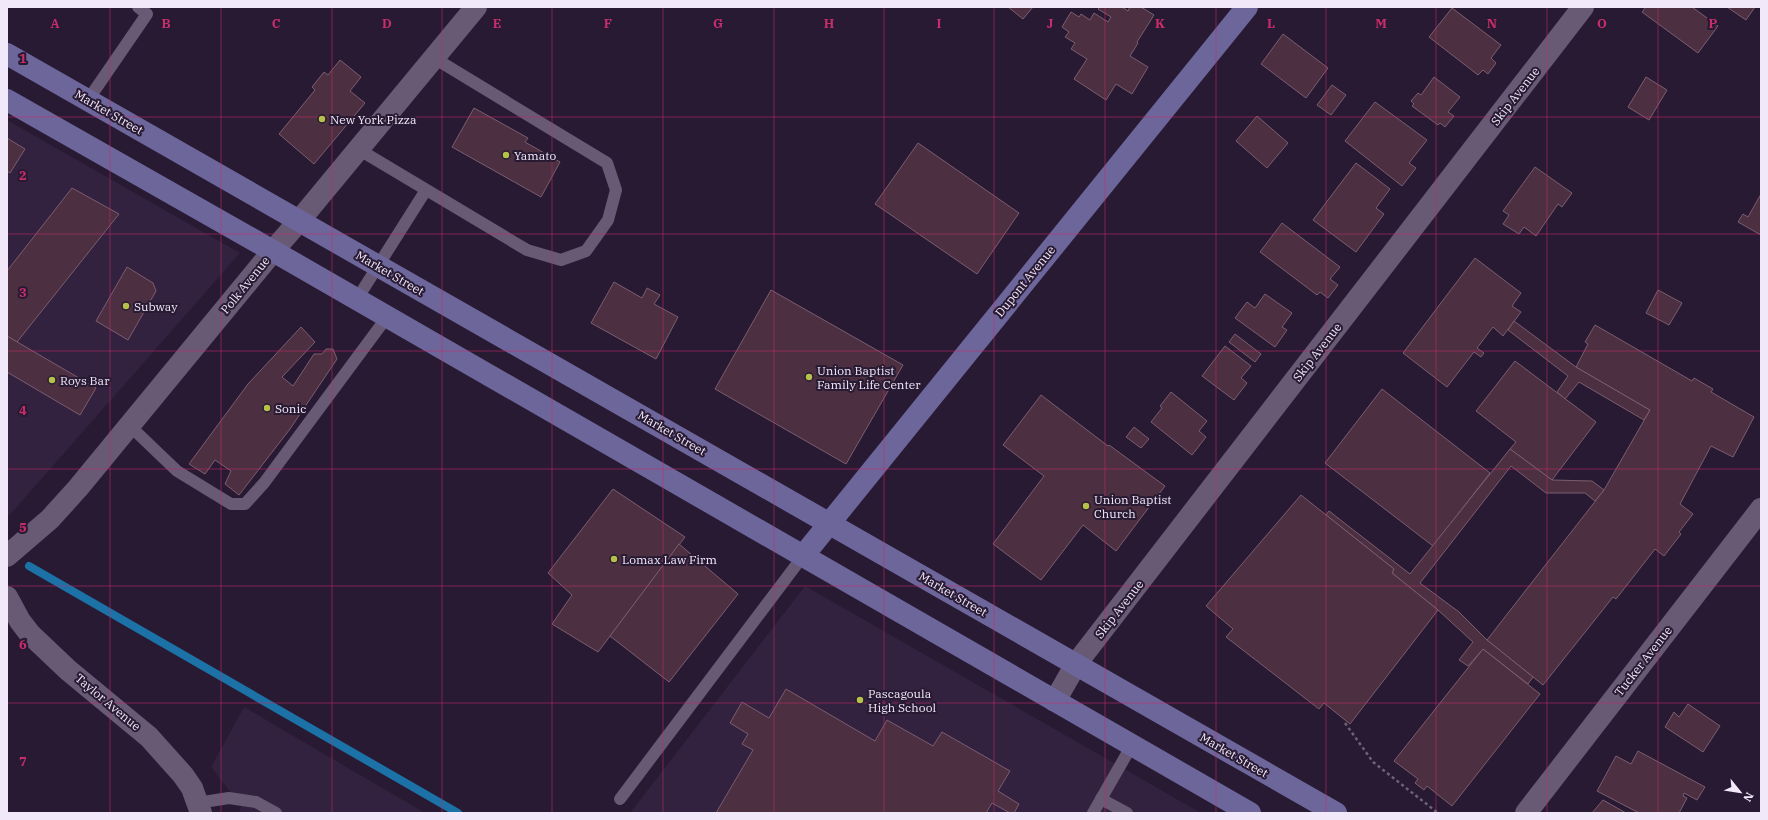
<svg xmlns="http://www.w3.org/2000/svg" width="1768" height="820" viewBox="0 0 1768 820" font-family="'IBM Plex Serif',serif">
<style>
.built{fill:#32213f}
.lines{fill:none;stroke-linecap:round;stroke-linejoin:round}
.stream{stroke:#1c71a7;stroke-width:8}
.building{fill:#4c3041;stroke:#7c5d70}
.path{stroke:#6e6278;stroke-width:2.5;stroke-dasharray:3 3;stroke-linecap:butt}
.lane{stroke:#685975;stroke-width:12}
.street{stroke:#685975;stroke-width:22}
.secondary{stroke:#6c669b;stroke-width:22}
.grid{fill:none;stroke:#c72d6b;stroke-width:1;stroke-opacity:0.55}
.poi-dot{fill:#b6c149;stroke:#281a33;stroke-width:1.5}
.labels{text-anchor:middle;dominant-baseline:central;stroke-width:4;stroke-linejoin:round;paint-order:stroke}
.street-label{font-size:12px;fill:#f1e8f9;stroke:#281a33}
.poi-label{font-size:12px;fill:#f1e8f9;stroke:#281a33;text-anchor:start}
.grid-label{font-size:13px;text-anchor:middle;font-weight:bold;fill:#c72d6b;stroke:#281a33;stroke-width:4;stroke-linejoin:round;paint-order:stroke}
</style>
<rect width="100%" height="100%" fill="#281a33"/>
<g class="built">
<path d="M 7,120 L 240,253 L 7,518 Z"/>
<path d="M 805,586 L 1201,813 L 630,813 Z"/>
<path d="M 244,707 L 425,813 L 239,813 L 241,806 L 211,767 Z"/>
</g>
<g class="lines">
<path class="stream" d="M 29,566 L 458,813"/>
</g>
<g class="building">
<path d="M 1008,7 L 1033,7 L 1023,19 Z"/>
<path d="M 1100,7 L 1122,7 L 1128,11 L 1130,7 L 1141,7 L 1154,15 L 1137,42 L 1138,43 L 1130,56 L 1148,67 L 1132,94 L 1116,84 L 1106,100 L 1074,79 L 1087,59 L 1071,49 L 1075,43 L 1065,37 L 1069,32 L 1062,27 L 1071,12 L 1079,17 L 1081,14 L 1090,20 L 1094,13 L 1108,22 L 1111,17 L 1098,9 Z"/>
<path d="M 1646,7 L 1692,7 L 1718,26 L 1698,53 L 1642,12 Z"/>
<path d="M 1727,7 L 1755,7 L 1746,20 Z"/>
<path d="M 1452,8 L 1501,45 L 1491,58 L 1496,63 L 1488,74 L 1483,70 L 1478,75 L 1429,37 Z"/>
<path d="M 1283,34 L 1328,68 L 1306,98 L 1261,64 Z"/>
<path d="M 340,60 L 361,77 L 350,91 L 365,103 L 314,164 L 279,134 L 315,90 L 312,87 L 324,72 L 328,75 Z"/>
<path d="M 1434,77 L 1460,97 L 1448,112 L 1454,116 L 1445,127 L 1440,123 L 1438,125 L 1412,106 L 1414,104 L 1411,101 L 1418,93 L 1421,95 Z"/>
<path d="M 1646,77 L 1667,90 L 1649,120 L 1628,107 Z"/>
<path d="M 1332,85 L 1346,95 L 1331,115 L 1317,105 Z"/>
<path d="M 1375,102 L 1427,140 L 1409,163 L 1416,168 L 1402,186 L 1345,141 Z"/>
<path d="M 474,108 L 528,138 L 525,142 L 560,162 L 541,197 L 452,147 Z"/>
<path d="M 1257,116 L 1288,143 L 1267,168 L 1236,141 Z"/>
<path d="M 7,138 L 25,149 L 10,173 L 7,171 Z"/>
<path d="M 918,143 L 1019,213 L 977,274 L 875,204 Z"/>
<path d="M 1356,163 L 1390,189 L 1376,208 L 1384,214 L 1356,252 L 1313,220 Z"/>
<path d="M 1535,167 L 1572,193 L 1562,207 L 1558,204 L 1536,236 L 1524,227 L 1519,234 L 1503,224 L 1509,215 L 1503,211 Z"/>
<path d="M 72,188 L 119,214 L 17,342 L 7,336 L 7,271 Z"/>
<path d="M 1761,194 L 1761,235 L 1738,222 L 1743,214 L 1748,217 Z"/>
<path d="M 1282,223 L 1340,267 L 1330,279 L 1338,285 L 1328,298 L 1320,292 L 1317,295 L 1260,252 Z"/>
<path d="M 1475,258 L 1521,293 L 1512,306 L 1521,312 L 1503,336 L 1493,327 L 1477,348 L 1484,353 L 1481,357 L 1474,352 L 1447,387 L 1403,353 Z"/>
<path d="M 127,267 L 153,283 L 156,291 L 128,340 L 96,321 Z"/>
<path d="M 614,282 L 642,298 L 647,288 L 660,295 L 654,304 L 678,317 L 656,359 L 591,323 Z"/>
<path d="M 771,290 L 903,365 L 846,464 L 715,389 Z"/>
<path d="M 1658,290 L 1682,303 L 1669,325 L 1646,313 Z"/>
<path d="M 1265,294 L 1292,313 L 1282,327 L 1287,330 L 1275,347 L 1235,318 L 1247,302 L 1255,308 Z"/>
<path d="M 1514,321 L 1576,367 L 1650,410 L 1644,420 L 1579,382 L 1565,399 L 1557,392 L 1568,376 L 1508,330 Z"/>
<path d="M 1595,325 L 1692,381 L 1694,378 L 1713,389 L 1711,392 L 1754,417 L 1733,457 L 1711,446 L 1680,504 L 1693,514 L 1679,532 L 1681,534 L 1664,556 L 1655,549 L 1616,599 L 1613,597 L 1543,685 L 1487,640 L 1604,490 L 1650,410 L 1576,367 L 1588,344 L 1585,342 Z"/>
<path d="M 301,327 L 315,342 L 282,377 L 293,386 L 314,354 L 322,354 L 326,349 L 333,349 L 337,359 L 290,429 L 239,495 L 225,484 L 231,471 L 215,460 L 205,474 L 189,464 L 248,384 Z"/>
<path d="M 1235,334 L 1261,354 L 1255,362 L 1229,342 Z"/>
<path d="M 7,336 L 96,388 L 80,415 L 7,372 Z"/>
<path d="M 1225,346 L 1251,366 L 1241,378 L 1247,383 L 1234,400 L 1202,376 Z"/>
<path d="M 1515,361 L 1596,422 L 1552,480 L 1510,449 L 1516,442 L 1476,411 Z"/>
<path d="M 1382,389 L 1490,473 L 1433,546 L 1325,463 Z"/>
<path d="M 1171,392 L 1207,421 L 1199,431 L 1206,437 L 1192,455 L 1151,422 L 1162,408 L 1160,406 Z"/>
<path d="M 1041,395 L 1108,446 L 1109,445 L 1165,486 L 1116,551 L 1083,525 L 1041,580 L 993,544 L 1044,476 L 1003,445 Z"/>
<path d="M 1134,427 L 1149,439 L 1141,448 L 1126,437 Z"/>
<path d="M 1510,449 L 1552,480 L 1592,481 L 1604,490 L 1595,501 L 1585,493 L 1546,493 L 1511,466 L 1420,583 L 1459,612 L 1487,640 L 1533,677 L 1528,684 L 1483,649 L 1468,666 L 1459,660 L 1473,642 L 1438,610 L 1392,573 L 1394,569 L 1326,515 L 1329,511 L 1410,574 Z"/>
<path d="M 613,489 L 685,537 L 598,652 L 552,624 L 572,595 L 548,573 Z"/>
<path d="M 1301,495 L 1394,569 L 1392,573 L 1438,610 L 1350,724 L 1324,703 L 1319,709 L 1226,637 L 1233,629 L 1206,606 Z"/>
<path d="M 679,544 L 738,594 L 669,682 L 610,636 Z"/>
<path d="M 1483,649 L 1540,694 L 1452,806 L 1427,786 L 1424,790 L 1415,783 L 1418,779 L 1394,761 Z"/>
<path d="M 786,689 L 875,741 L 887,720 L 933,746 L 942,732 L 1010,771 L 998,791 L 1019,804 L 1014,813 L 1010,813 L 992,803 L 986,813 L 716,813 L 753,750 L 742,744 L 748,734 L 730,723 L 742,702 L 769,718 Z"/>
<path d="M 1688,704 L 1720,726 L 1703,752 L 1665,727 L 1674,712 L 1679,717 Z"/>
<path d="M 1638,751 L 1705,787 L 1697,800 L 1684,793 L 1683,796 L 1687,798 L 1679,813 L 1639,813 L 1597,791 L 1616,756 L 1631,764 Z"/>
<path d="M 1603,800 L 1626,813 L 1592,813 Z"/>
</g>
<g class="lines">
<path class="path" d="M 1345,723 L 1373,762 L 1438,813"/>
<g class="lane">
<path d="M 88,100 L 147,14 L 138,7"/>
<path d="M 358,149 L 527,250 L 561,260 L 586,251 L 608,220 L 616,190 L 607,163 L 434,58"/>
<path d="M 357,299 L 426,190"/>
<path d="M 130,426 L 177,471 L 231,504 L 245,504 L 264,483 L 387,317"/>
<path d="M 620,799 L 803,556"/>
<path d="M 1101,799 L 1127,813"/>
<path d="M 197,803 L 229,798 L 256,802 L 276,813"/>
<path d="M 1093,813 L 1132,745"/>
</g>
<g class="street">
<path d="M 7,556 L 50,519 L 78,488 L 273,251 L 299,221 L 476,7"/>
<path d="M 7,597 L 20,621 L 30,634 L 68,670 L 149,737 L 183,775 L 192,788 L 201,813"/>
<path d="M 1055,701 L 1076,664 L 1583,7"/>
<path d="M 1526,813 L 1761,509"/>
</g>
<g class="secondary">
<path d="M 7,54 L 1336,813"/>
<path d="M 7,100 L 273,251 L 1250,813"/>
<path d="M 803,556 L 1247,7"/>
</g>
</g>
<path class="grid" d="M 110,7 L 110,813M 221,7 L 221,813M 332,7 L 332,813M 442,7 L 442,813M 552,7 L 552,813M 663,7 L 663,813M 774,7 L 774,813M 884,7 L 884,813M 994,7 L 994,813M 1105,7 L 1105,813M 1216,7 L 1216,813M 1326,7 L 1326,813M 1436,7 L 1436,813M 1547,7 L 1547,813M 1658,7 L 1658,813M 7,117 L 1761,117M 7,234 L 1761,234M 7,351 L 1761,351M 7,469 L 1761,469M 7,586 L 1761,586M 7,703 L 1761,703"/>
<g class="poi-dot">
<circle cx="322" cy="119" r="4"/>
<circle cx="506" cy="155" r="4"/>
<circle cx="126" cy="306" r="4"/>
<circle cx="809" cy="377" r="4"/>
<circle cx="52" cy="380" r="4"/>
<circle cx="267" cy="408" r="4"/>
<circle cx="1086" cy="506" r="4"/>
<circle cx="614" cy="559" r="4"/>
<circle cx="860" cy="700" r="4"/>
</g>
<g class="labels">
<g class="street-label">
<text transform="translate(1515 96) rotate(-52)">Skip Avenue</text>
<text transform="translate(109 112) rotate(30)">Market Street</text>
<text transform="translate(390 273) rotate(30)">Market Street</text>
<text transform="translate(1025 281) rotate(-51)">Dupont Avenue</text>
<text transform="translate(245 285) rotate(-51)">Polk Avenue</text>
<text transform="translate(1317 352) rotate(-52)">Skip Avenue</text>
<text transform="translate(672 433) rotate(30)">Market Street</text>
<text transform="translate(953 594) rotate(30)">Market Street</text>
<text transform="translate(1119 609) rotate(-52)">Skip Avenue</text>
<text transform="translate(1643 661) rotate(-52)">Tucker Avenue</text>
<text transform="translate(108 702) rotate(40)">Taylor Avenue</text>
<text transform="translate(1234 755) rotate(30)">Market Street</text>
</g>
<g class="poi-label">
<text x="330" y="119">New York Pizza</text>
<text x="514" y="155">Yamato</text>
<text x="134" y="306">Subway</text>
<text x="817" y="370">Union Baptist<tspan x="817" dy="14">Family Life Center</tspan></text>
<text x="60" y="380">Roys Bar</text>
<text x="275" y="408">Sonic</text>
<text x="1094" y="499">Union Baptist<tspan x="1094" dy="14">Church</tspan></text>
<text x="622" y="559">Lomax Law Firm</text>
<text x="868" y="693">Pascagoula<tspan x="868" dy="14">High School</tspan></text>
</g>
</g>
<g class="grid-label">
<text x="55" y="28">A</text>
<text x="166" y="28">B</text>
<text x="276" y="28">C</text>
<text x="387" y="28">D</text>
<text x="497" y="28">E</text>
<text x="608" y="28">F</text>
<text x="718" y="28">G</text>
<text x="829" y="28">H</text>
<text x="939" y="28">I</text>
<text x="1050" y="28">J</text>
<text x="1160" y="28">K</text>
<text x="1271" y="28">L</text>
<text x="1381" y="28">M</text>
<text x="1492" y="28">N</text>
<text x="1602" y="28">O</text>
<text x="1713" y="28">P</text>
<text x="23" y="63">1</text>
<text x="23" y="180">2</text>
<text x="23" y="297">3</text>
<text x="23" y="415">4</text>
<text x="23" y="532">5</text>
<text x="23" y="649">6</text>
<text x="23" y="766">7</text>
</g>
<rect width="1768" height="820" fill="none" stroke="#f1e8f9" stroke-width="16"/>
<g transform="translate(1740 792) rotate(120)" stroke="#281a33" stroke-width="3" paint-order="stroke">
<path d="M0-3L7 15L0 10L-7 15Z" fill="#f1e8f9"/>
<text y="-6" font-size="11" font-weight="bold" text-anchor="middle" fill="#f1e8f9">N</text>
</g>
</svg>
